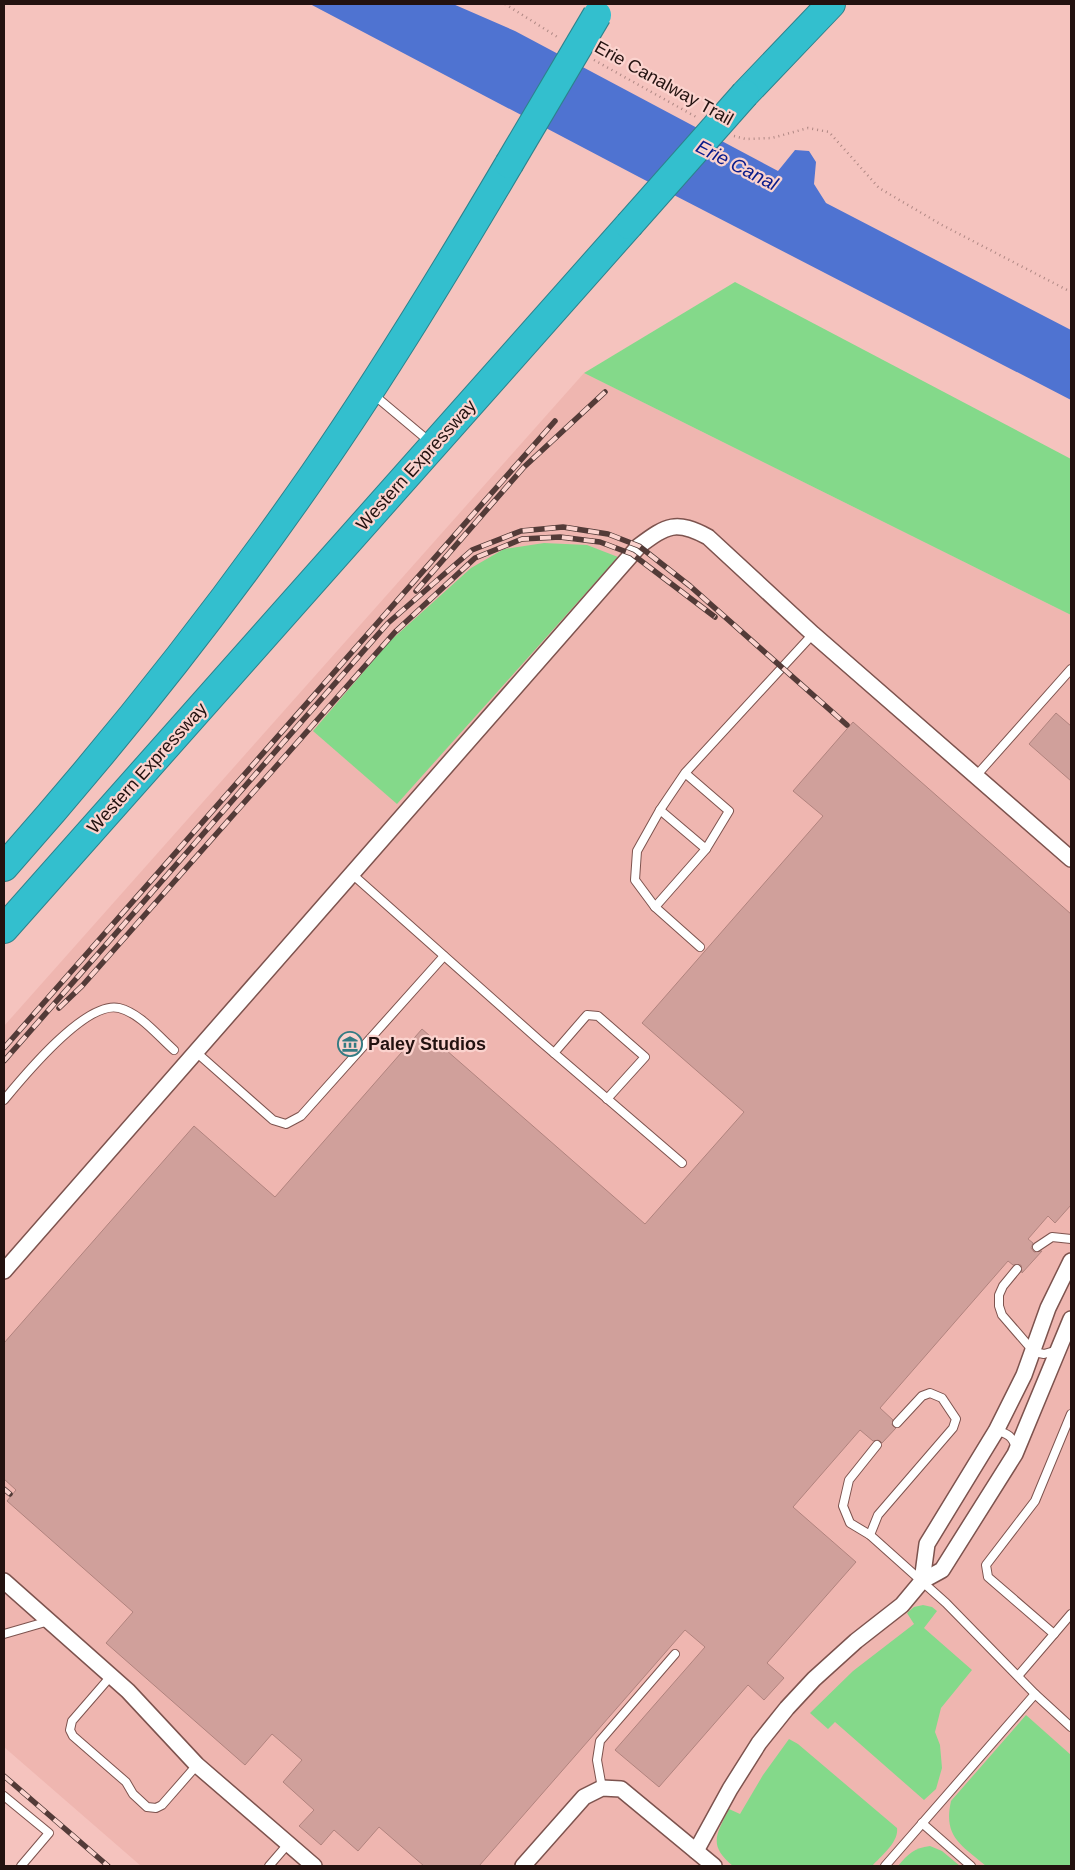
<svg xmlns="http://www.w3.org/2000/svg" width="1075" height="1870" viewBox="0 0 1075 1870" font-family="Arial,sans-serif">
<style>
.built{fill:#efb6b0}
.green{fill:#84d98a}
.water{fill:#4f73d1}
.building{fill:#d0a09b;stroke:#b1837e}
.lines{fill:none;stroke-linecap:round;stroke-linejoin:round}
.lane-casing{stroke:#7d534e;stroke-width:10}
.street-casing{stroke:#7d534e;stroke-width:18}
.highway-casing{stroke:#2d828c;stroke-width:30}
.path{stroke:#af8884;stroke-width:2.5;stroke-dasharray:1 4;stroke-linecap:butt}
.lane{stroke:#fff;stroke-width:8}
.street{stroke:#fff;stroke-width:15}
.highway{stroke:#33bfce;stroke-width:28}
.rail-casing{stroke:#533b38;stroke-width:5.5}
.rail{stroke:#fbd3ce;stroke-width:4;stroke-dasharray:11;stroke-linecap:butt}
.highway-bridge-casing{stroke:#2d828c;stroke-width:30;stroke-linecap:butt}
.highway-bridge{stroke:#33bfce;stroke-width:28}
.labels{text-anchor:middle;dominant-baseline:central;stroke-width:4.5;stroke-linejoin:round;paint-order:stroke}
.street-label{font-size:18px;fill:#231210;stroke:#fbd3ce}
.poi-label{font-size:18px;font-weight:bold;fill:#231210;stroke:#fbd3ce;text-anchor:start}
.water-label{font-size:19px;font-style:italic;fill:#081a8a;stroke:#fbd3ce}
</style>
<rect width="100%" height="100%" fill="#f5c3be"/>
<path class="built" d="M 584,373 L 1071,615 L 1071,1866 L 141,1866 L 4,1747 L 4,1026 Z"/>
<g class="green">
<path d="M 735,282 L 1071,459 L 1071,615 L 584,373 Z"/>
<path d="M 544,543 L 587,545 L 618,557 L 397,804 L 313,731 L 390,641 L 471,568 L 504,549 Z"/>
<path d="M 923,1605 L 932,1607 L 937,1611 L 924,1628 L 972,1670 L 941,1708 L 935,1732 L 940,1745 L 942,1768 L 936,1789 L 924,1800 L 835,1722 L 828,1729 L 810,1713 L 853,1671 L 914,1624 L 907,1613 L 914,1607 Z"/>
<path d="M 1026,1715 L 1071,1755 L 1071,1866 L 986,1866 C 961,1845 943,1837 951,1801 Z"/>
<path d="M 789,1739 L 798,1744 L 897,1828 C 899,1842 881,1856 872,1866 L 733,1866 C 708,1845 716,1835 729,1809 L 740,1814 L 763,1775 Z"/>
<path d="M 930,1846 L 942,1851 L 960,1866 L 898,1866 C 908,1854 914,1848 930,1846 Z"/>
</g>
<path class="water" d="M 310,4 L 453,4 L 515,31 L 778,171 L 795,150 L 809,151 L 816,162 L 814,184 L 826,203 L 1071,330 L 1071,400 L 639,177 Z"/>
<g class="building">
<path d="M 1056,713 L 1071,726 L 1071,781 L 1029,744 Z"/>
<path d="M 853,722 L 1071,914 L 1071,1205 L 1055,1223 L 1048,1216 L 1028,1239 L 1033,1243 L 1031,1248 L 1034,1252 L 1042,1251 L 1022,1273 L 1021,1265 L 1013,1265 L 1008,1261 L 880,1408 L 893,1420 L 892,1425 L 896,1428 L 882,1443 L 878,1440 L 873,1441 L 860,1430 L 793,1507 L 856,1562 L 767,1663 L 784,1678 L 764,1700 L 748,1685 L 659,1787 L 615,1750 L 705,1647 L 685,1630 L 479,1866 L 424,1866 L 379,1827 L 358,1851 L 334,1830 L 321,1845 L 299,1826 L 314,1810 L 283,1782 L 302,1760 L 272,1734 L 245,1765 L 106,1643 L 133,1612 L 7,1501 L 16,1490 L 4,1479 L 4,1343 L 194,1126 L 275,1197 L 422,1029 L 645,1224 L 744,1112 L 642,1023 L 823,816 L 793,791 Z"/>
</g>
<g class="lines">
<defs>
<g id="lane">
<path d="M 374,395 L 430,442"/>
<path d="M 685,773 L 729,811 L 706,849 L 660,810 L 685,773 L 813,634"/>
<path d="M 976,776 L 1071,669"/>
<path d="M 660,810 L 637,851 L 635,880 L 655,907 L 700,947"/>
<path d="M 352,874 L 540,1041 L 682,1163"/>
<path d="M 655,907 L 706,849"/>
<path d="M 196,1052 L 273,1120 L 286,1124 L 301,1116 L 444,956"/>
<path d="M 554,1053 L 587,1015 L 598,1016 L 645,1057 L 607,1099"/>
<path d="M 4,1100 C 23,1077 86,1000 119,1008 C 140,1013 158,1036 174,1050"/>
<path d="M 1037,1247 L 1052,1237 L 1071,1239"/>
<path d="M 1017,1269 L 1003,1286 L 999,1295 L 999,1306 L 1002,1315 L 1034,1352 L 1044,1354 L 1058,1350"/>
<path d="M 996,1431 C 1008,1433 1013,1437 1016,1448"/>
<path d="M 877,1445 L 849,1480 L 843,1506 L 850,1523 L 870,1535 L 946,1603 L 1035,1694 L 1071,1727"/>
<path d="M 870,1535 L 878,1515 L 953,1428 L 956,1419 L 942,1398 L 930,1393 L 922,1396 L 897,1423"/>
<path d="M 4,1634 L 49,1621"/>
<path d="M 1054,1634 L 1071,1614"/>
<path d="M 111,1676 L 72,1721 L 70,1730 L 73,1736 L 126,1782 L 133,1794 L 147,1807 L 156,1808 L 162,1805 L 197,1765"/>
<path d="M 1018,1676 L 1054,1634 L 988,1577 L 986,1565 L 1035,1501 L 1071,1414"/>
<path d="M 602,1788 L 597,1760 L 600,1741 L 675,1654"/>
<path d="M 4,1796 L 49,1833 L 21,1866"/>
<path d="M 922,1823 L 971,1866"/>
<path d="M 269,1866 L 288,1844"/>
<path d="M 885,1866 L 1035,1694"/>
</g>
<g id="street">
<path d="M 4,1271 L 639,546 C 667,525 676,520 708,537 L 813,634 L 1071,859"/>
<path d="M 4,1581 L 128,1691 L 197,1765 L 314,1866"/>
<path d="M 922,1581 L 942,1570 L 1015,1454 L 1071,1319"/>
<path d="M 696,1851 L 730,1789 L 759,1743 L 787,1708 L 814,1679 L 856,1641 L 902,1605 L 922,1581 L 927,1544 L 996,1431 L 1024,1375 L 1048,1308 L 1071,1261"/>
<path d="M 523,1866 L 584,1797 L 602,1788 L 621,1789 L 714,1866"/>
</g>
<g id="highway">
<path d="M 745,94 L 831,4"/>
<path d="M 4,867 C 115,742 219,611 314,474 C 384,373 447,269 509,164"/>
<path d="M 4,929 L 629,225"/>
</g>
</defs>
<use href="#lane" class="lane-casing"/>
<use href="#street" class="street-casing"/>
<use href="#highway" class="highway-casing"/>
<g class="path">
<path d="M 505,4 L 559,38"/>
<path d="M 594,60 L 698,118"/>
<path d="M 734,136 L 746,139 L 772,138 L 808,128 L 829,132 L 879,188 L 942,225 L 1071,292"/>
</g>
<use href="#lane" class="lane"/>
<use href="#street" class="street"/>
<use href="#highway" class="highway"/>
<defs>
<g id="rail">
<path d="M 416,591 L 524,467 L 605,392"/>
<path d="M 59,1008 L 82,986 L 395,632 L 475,558 L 522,539 L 560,537 L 600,542 L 632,554 L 715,617"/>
<path d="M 4,1048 L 555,421"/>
<path d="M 4,1061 L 388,623 L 472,550 L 521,531 L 563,527 L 608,534 L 639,546 L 690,586 L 847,725"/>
<path d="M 4,1489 L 10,1494"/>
<path d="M 4,1776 L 108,1866"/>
</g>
</defs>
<use href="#rail" class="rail-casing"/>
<use href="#rail" class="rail"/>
<defs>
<g id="highway-bridge">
<path d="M 509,164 L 597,15"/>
<path d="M 629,225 L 745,94"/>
</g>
</defs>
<use href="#highway-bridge" class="highway-bridge-casing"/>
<use href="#highway-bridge" class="highway-bridge"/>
</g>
<defs>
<symbol id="museum-ring" viewBox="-11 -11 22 22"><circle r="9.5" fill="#fbd3ce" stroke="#337b83" stroke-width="1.5"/><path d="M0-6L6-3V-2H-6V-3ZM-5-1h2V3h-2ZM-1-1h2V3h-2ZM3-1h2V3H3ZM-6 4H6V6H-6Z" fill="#337b83"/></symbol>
</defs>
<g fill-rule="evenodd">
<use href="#museum-ring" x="336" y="1030" width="28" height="28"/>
</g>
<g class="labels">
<g class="street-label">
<text transform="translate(664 83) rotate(29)">Erie Canalway Trail</text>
<text transform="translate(416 465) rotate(-48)">Western Expressway</text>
<text transform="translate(147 768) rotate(-48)">Western Expressway</text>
</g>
<g class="poi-label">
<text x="368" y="1044">Paley Studios</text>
</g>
<g class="water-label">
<text transform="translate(737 165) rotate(27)">Erie Canal</text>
</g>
</g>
<rect width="1075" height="1870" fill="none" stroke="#231210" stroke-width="10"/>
</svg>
